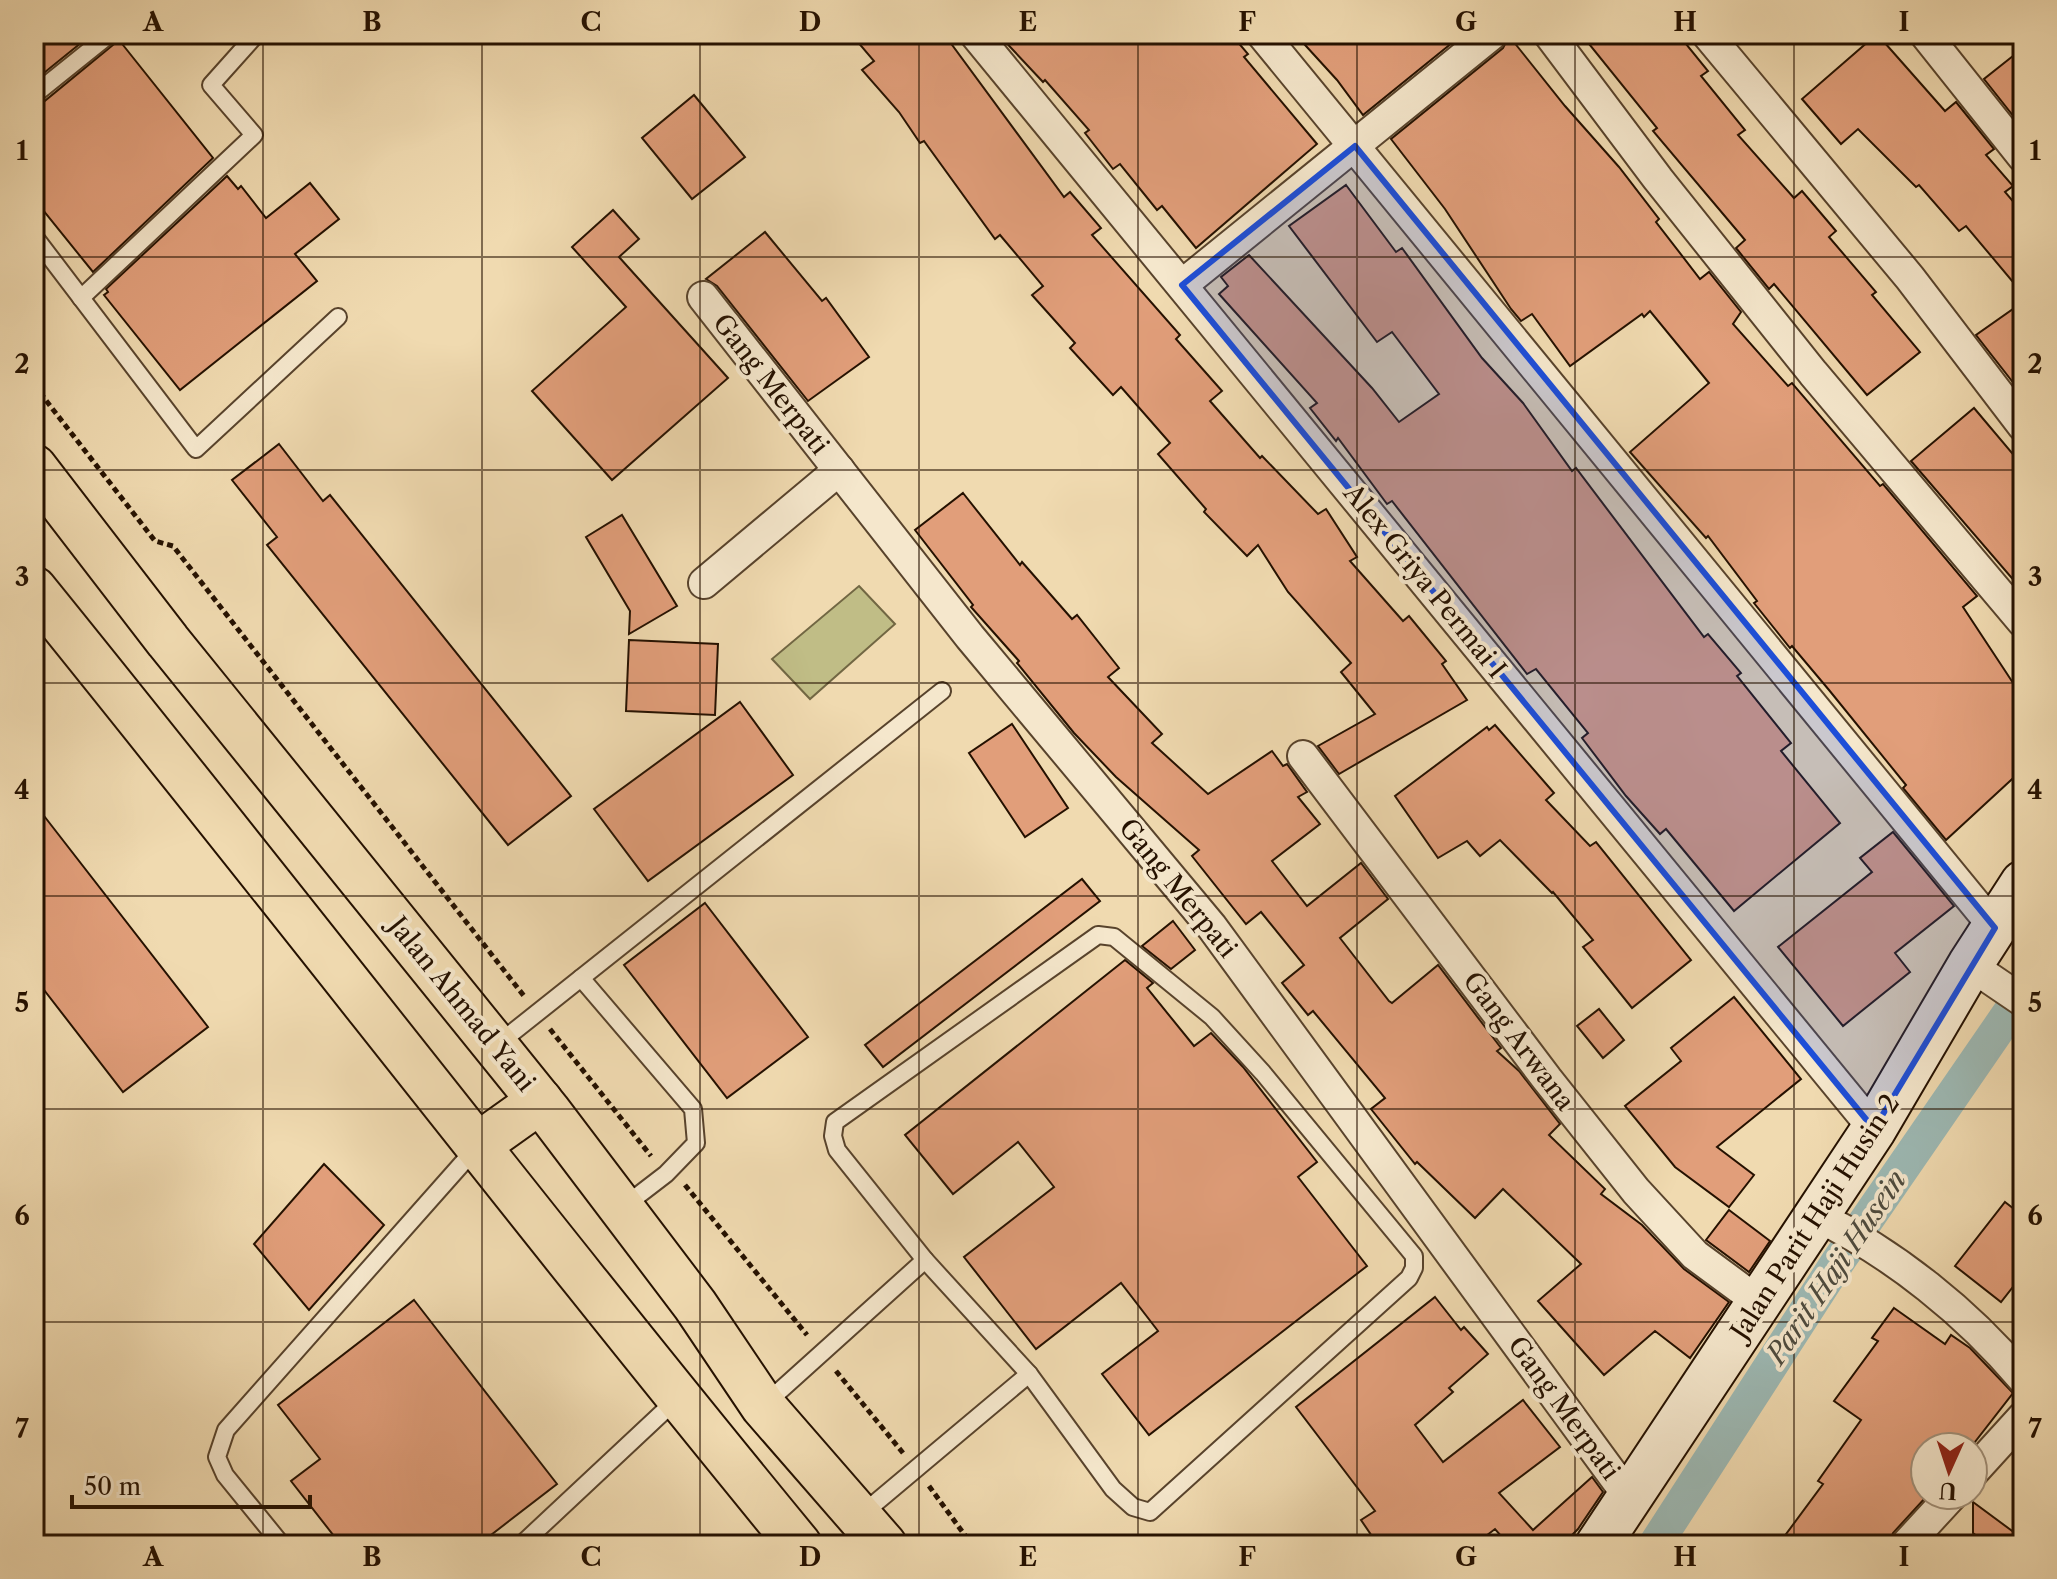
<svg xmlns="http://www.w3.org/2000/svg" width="2057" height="1579" viewBox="0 0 2057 1579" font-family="'Libre Caslon Text',serif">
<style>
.green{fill:#c0bd86;stroke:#726743;stroke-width:2}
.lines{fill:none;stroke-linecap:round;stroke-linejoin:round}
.canal{stroke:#9db9b4;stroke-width:34}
.building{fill:#e19e7a;stroke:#251100;stroke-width:2}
.lane-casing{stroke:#58432c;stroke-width:20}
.street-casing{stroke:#58432c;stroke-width:34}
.secondary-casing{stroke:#251100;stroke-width:48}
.highway-casing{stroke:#251100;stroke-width:48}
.path{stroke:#251100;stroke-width:5;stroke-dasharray:6 4;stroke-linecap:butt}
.lane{stroke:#f5e7cc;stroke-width:16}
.street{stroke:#f5e7cc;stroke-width:30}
.secondary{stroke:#f5e7cc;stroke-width:44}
.highway{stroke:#f0dab0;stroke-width:44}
.marked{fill:#1d4ed8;fill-opacity:0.2;stroke:#1d4ed8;stroke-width:6;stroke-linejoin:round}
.grid{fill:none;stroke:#251100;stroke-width:2;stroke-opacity:0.55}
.labels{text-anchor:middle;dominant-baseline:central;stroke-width:8;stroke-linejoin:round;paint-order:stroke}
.street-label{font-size:26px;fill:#251100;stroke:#f5e7cc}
.water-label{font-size:28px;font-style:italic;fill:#4f4c3f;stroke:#f5e7cc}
.neatline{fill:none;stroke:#251100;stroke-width:3}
.grid-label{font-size:26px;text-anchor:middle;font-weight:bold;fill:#251100}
</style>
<rect width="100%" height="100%" fill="#f0dab0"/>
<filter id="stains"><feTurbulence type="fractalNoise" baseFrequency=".0025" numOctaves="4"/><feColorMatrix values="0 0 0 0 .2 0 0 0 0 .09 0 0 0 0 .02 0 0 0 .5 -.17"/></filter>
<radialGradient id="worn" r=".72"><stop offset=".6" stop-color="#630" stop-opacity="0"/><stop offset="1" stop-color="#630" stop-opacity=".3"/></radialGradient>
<path class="green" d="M 859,586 L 895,624 L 810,699 L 772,659 Z"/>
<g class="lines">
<path class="canal" d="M 1655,1545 L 1837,1263 L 2023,993"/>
</g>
<g class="building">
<path d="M 34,34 L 92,34 L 34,81 Z"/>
<path d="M 851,34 L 944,34 L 1064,197 L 1070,192 L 1101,228 L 1092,235 L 1180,335 L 1176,339 L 1222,391 L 1210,401 L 1260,458 L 1262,456 L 1318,514 L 1326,509 L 1357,557 L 1350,561 L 1403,621 L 1409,616 L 1446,661 L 1442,664 L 1467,700 L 1339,774 L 1318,746 L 1375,714 L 1341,672 L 1351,663 L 1288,592 L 1258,545 L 1247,556 L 1204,512 L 1206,509 L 1158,454 L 1170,443 L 1121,387 L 1113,395 L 1070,348 L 1075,343 L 1032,295 L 1043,286 L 1000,235 L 995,239 L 924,141 L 920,143 L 899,112 L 862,70 L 874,61 Z"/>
<path d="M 998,34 L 1231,34 L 1248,54 L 1244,57 L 1317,144 L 1196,248 L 1162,206 L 1157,210 L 1120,164 L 1113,169 L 1085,133 L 1089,130 L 1045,80 L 1043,82 Z"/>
<path d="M 1295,34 L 1463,34 L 1363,115 L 1337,80 Z"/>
<path d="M 1581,34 L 1678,34 L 1708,71 L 1701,76 L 1745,130 L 1738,135 L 1794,198 L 1802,191 L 1836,231 L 1829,237 L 1876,292 L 1872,295 L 1920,352 L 1867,395 L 1774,284 L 1769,289 L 1736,248 L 1745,240 L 1653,131 L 1657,128 Z"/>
<path d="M 1877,34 L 1945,111 L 1956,102 L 1994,149 L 1986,155 L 2013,186 L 2005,192 L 2023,213 L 2023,294 L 1966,226 L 1959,231 L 1919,185 L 1916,187 L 1858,129 L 1841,144 L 1802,99 Z"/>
<path d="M 1509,36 L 1565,106 L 1619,167 L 1659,219 L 1656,222 L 1700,279 L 1709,272 L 1741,312 L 1733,324 L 1788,386 L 1792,383 L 1880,486 L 1883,484 L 1977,596 L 1963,607 L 2023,698 L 2023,769 L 1946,840 L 1903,788 L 1906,785 L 1829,690 L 1792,646 L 1790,648 L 1754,603 L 1757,601 L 1708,536 L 1706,538 L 1630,452 L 1709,383 L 1650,311 L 1644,317 L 1642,314 L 1570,366 L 1532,314 L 1521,321 L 1511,309 L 1445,209 L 1391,139 L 1503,48 Z"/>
<path d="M 119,40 L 213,158 L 93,272 L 34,199 L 34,106 L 41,104 Z"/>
<path d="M 2023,48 L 2023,126 L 2022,127 L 1984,79 Z"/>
<path d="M 694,95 L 745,157 L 692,199 L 642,138 Z"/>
<path d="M 227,176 L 238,189 L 241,186 L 266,218 L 310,183 L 339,219 L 295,254 L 317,281 L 180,390 L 104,295 L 108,292 L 106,289 Z"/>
<path d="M 1346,185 L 1396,252 L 1402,248 L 1482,358 L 1523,403 L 1572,471 L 1576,468 L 1704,637 L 1708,634 L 1741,673 L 1737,676 L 1791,743 L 1781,751 L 1840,823 L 1734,911 L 1666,829 L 1660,834 L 1626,796 L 1582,738 L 1588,733 L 1536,669 L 1527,674 L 1392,501 L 1387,504 L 1338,438 L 1336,441 L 1310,408 L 1317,403 L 1219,294 L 1228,286 L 1221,277 L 1249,255 L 1372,388 L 1399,422 L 1439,394 L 1392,332 L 1377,342 L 1289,226 Z"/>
<path d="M 613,210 L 639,239 L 619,257 L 728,378 L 612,480 L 532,391 L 626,307 L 572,247 Z"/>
<path d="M 765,232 L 822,301 L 826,298 L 869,357 L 808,401 L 717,286 L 706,279 Z"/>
<path d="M 2023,302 L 2023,380 L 2015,385 L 1976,335 Z"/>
<path d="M 1974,408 L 2023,466 L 2023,591 L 1911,461 Z"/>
<path d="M 279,444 L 323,501 L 330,495 L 571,796 L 508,845 L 267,545 L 277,537 L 232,480 Z"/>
<path d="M 963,493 L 1020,565 L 1022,562 L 1072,619 L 1077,615 L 1119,668 L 1108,677 L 1162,734 L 1152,743 L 1208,794 L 1272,751 L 1283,766 L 1287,764 L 1307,792 L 1298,797 L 1320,824 L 1272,861 L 1307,906 L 1361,863 L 1388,899 L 1340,938 L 1389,1001 L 1392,1003 L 1438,965 L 1501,1048 L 1497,1051 L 1519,1071 L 1560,1124 L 1549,1135 L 1605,1189 L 1601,1194 L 1642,1225 L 1684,1269 L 1729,1302 L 1690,1358 L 1655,1331 L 1604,1375 L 1538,1301 L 1581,1264 L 1503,1189 L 1475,1218 L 1417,1162 L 1415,1164 L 1371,1109 L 1385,1098 L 1313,1011 L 1308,1015 L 1282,983 L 1304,965 L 1261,912 L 1246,924 L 1192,856 L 1199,850 L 1116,777 L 1074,733 L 1017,663 L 1019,661 L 971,607 L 973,605 L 915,530 Z"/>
<path d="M 622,515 L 677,606 L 629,634 L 630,611 L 586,537 Z"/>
<path d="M 629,640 L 718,644 L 715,715 L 626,711 Z"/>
<path d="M 740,702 L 793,775 L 648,881 L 594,809 Z"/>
<path d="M 1012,724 L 1068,808 L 1025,837 L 969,753 Z"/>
<path d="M 1495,725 L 1554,793 L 1546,800 L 1590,846 L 1596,842 L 1691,960 L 1632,1008 L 1583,947 L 1593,940 L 1553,892 L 1552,893 L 1500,840 L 1480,856 L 1467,841 L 1438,858 L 1395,796 L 1487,727 L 1489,730 Z"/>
<path d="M 34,803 L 208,1027 L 123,1092 L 34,977 Z"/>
<path d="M 1893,832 L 1954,906 L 1895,953 L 1910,972 L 1843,1026 L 1778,947 L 1872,872 L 1860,858 Z"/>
<path d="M 1082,879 L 1100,901 L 883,1067 L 865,1045 Z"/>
<path d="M 705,903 L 808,1037 L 727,1098 L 624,965 Z"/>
<path d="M 1173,921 L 1195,950 L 1171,969 L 1142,946 Z"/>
<path d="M 1125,960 L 1153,983 L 1147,988 L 1194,1046 L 1211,1033 L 1243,1067 L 1317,1162 L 1298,1177 L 1367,1266 L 1149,1435 L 1102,1374 L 1158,1331 L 1121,1283 L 1036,1349 L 964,1257 L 1054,1187 L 1018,1142 L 953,1194 L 905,1135 Z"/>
<path d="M 1734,997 L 1801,1079 L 1717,1147 L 1754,1175 L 1729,1207 L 1675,1167 L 1625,1106 L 1681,1061 L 1671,1048 Z"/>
<path d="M 1599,1009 L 1624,1040 L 1603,1058 L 1577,1026 Z"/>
<path d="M 324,1164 L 384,1225 L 309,1310 L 254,1244 Z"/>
<path d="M 2005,1202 L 2023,1216 L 2023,1274 L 2001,1302 L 1955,1266 Z"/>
<path d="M 1729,1210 L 1770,1241 L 1749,1272 L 1706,1240 Z"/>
<path d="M 1435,1297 L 1461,1330 L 1464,1327 L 1488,1354 L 1449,1388 L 1453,1392 L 1415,1425 L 1443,1462 L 1523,1400 L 1560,1447 L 1499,1493 L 1533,1530 L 1592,1477 L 1603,1492 L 1578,1529 L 1562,1545 L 1509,1545 L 1495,1529 L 1474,1545 L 1378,1545 L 1361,1520 L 1375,1511 L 1296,1407 Z"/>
<path d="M 414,1300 L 557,1484 L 478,1545 L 341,1545 L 291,1481 L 320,1459 L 278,1405 Z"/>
<path d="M 1894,1308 L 1945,1344 L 1951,1335 L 1970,1348 L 2013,1393 L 1971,1447 L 1925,1447 L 1926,1497 L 1893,1533 L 1888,1545 L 1778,1545 L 1823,1484 L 1818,1481 L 1861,1420 L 1834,1401 L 1878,1341 L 1872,1338 Z"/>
<path d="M 1973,1502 L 2023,1539 L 2023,1545 L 1988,1545 L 1973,1533 Z"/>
</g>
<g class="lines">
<defs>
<g id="lane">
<path d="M 34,95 L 110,34"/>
<path d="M 34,236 L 196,449 L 338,317"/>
<path d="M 81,298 L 254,135 L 211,85 L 253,38 L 248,34"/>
<path d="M 1098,935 L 1114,937 L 1212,1017 L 1263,1073 L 1414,1256 L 1414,1268 L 1409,1278 L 1150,1512 L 1133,1507 L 1113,1489 L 1029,1374 L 925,1260 L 837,1150 L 833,1136 L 835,1122 Z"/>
<path d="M 581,978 L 693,1109 L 696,1143 L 666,1174 L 623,1207"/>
<path d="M 498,1044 L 942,691"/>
<path d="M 764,1405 L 925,1260"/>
<path d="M 861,1515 L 1029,1374"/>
<path d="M 282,1545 L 225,1475 L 217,1457 L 226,1430 L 475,1149"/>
<path d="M 521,1545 L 677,1399"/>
<path d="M 1284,1545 L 1285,1545"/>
</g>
<g id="street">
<path d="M 975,34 L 1874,1129"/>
<path d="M 1262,34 L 1995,928"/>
<path d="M 1549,34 L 1658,179 L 1813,373 L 2023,622"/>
<path d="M 1707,34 L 1910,278 L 2023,426"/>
<path d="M 1925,34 L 2023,157"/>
<path d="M 1182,285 L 1492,34"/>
<path d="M 703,297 L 970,637 L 1212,927 L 1629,1497"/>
<path d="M 704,583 L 839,470"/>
<path d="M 1303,756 L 1547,1079 L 1636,1191 L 1695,1255 L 1760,1303"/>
<path d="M 1970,965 L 2023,1001"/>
<path d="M 1817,1216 C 1894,1254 1967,1312 2023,1379"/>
<path d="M 1973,1472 L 2023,1417"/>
<path d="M 1906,1545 L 1952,1495"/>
</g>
<path id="secondary" d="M 1598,1545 L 1874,1129 L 1970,965 L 2023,883"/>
<g id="highway">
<path d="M 34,467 L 168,641 L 548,1111 L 695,1305 L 763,1406 L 884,1545"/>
<path d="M 34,589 C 291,906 540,1230 799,1545"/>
<path d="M 478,1145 L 540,1101"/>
</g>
</defs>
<use href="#lane" class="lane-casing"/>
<use href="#street" class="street-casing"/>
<use href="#secondary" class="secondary-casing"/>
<use href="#highway" class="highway-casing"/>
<g class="path">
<path d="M 34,385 L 155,541 L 173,546 L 524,996"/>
<path d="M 550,1029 L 651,1156"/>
<path d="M 685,1185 L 807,1335"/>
<path d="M 836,1371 L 903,1453"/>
<path d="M 929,1486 L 972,1545"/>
</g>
<use href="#lane" class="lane"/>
<use href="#street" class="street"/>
<use href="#secondary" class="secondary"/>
<use href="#highway" class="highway"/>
</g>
<path class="marked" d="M 1355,146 L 1995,928 L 1874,1129 L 1182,285 Z"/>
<path class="grid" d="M 263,34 L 263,1545M 482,34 L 482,1545M 700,34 L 700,1545M 919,34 L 919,1545M 1138,34 L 1138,1545M 1357,34 L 1357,1545M 1575,34 L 1575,1545M 1794,34 L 1794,1545M 34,257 L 2023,257M 34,470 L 2023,470M 34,683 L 2023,683M 34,896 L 2023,896M 34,1109 L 2023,1109M 34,1322 L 2023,1322"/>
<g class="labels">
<g class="street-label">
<text transform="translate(771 384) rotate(52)">Gang Merpati</text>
<text transform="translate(1425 581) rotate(51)">Alex Griya Permai I</text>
<text transform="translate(1178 888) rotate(51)">Gang Merpati</text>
<text transform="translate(462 1004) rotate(51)">Jalan Ahmad Yani</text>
<text transform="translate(1519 1041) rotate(53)">Gang Arwana</text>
<text transform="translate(1815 1217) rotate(-57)">Jalan Parit Haji Husin 2</text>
<text transform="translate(1564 1408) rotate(54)">Gang Merpati</text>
</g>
<g class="water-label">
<text transform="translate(1836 1267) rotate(-56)">Parit Haji Husein</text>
</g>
</g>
<rect width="2057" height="1579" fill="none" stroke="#f0dab0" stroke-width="88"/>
<g transform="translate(1949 1471) rotate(183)"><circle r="38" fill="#f5e7cc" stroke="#a2917a" stroke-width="2"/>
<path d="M0-6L14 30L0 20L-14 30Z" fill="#8f2418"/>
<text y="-12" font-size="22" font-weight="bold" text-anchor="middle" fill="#251100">U</text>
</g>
<path d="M72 1495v12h238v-12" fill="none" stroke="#251100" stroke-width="4"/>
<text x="84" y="1495" font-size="24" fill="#251100" stroke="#f5e7cc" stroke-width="6" paint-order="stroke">50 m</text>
<rect x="44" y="44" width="1969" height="1491" class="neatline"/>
<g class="grid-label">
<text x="153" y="31">A</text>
<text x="372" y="31">B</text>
<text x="591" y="31">C</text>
<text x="810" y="31">D</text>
<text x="1028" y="31">E</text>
<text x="1247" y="31">F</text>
<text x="1466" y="31">G</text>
<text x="1685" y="31">H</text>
<text x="1904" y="31">I</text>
<text x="22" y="160">1</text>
<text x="2035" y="160">1</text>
<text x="22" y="373">2</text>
<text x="2035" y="373">2</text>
<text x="22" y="586">3</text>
<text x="2035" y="586">3</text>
<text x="22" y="799">4</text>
<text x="2035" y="799">4</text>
<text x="22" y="1012">5</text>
<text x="2035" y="1012">5</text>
<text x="22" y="1225">6</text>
<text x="2035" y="1225">6</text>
<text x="22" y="1438">7</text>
<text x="2035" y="1438">7</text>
<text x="153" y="1566">A</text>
<text x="372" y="1566">B</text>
<text x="591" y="1566">C</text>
<text x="810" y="1566">D</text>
<text x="1028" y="1566">E</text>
<text x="1247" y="1566">F</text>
<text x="1466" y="1566">G</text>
<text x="1685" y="1566">H</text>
<text x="1904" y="1566">I</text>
</g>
<rect width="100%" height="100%" filter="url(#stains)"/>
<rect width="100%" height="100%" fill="url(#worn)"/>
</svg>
